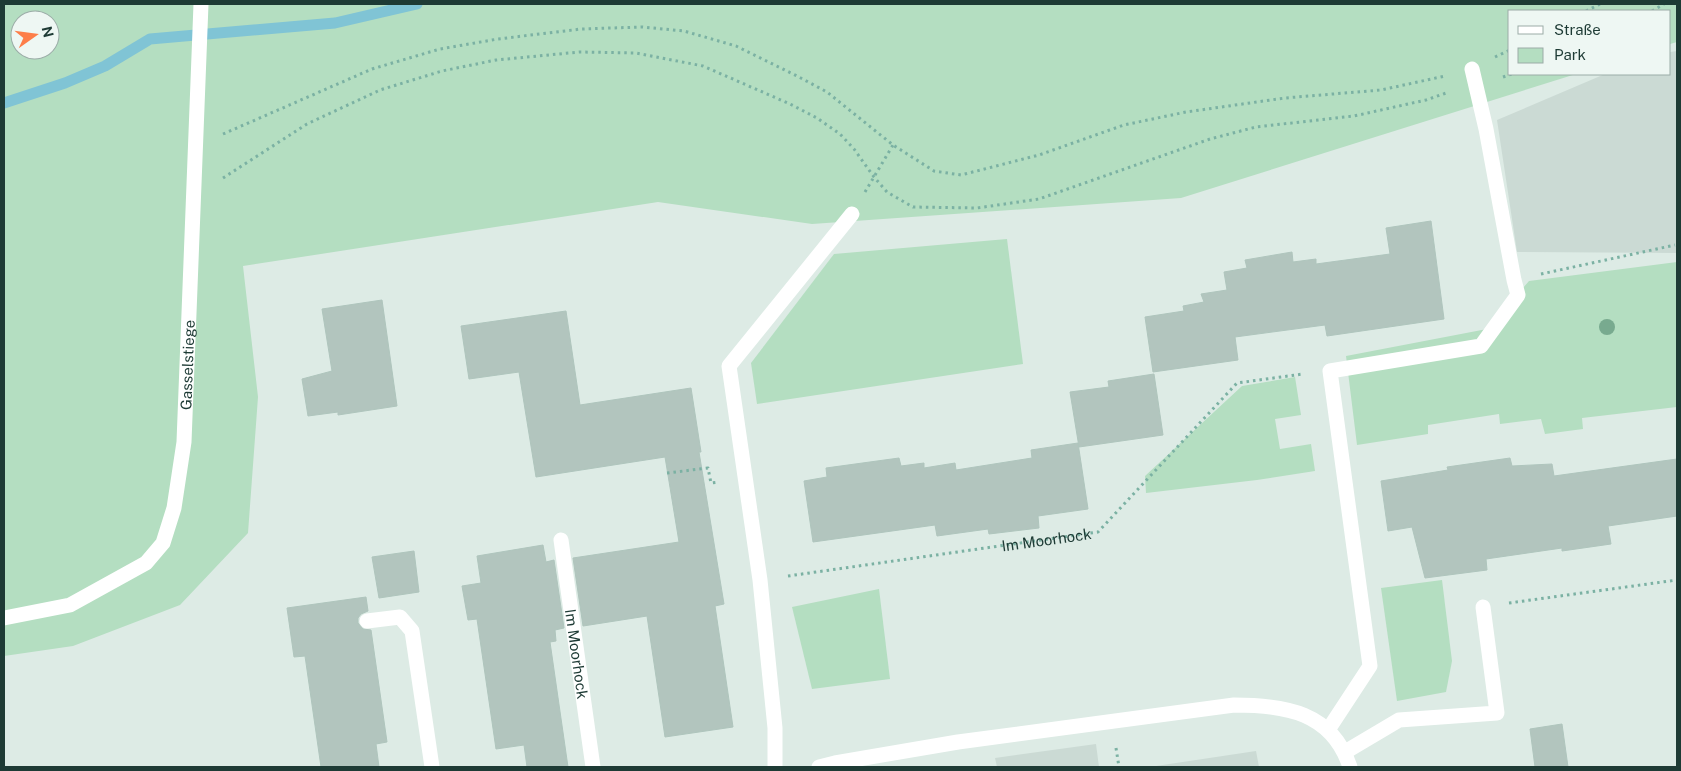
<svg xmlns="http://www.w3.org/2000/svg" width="1681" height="771" viewBox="0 0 1681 771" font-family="'Public Sans',sans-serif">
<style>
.built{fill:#cbdad4}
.green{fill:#b4dec1;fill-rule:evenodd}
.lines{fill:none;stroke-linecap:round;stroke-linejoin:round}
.stream{stroke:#80c4d5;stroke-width:11}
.building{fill:#b2c5be;stroke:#afc5bd}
.path{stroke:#7bb1a3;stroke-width:3;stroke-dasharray:2.5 4;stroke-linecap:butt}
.service{stroke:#fff;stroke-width:15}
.minor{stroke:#fff;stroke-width:15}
.tree{fill:#78aa8f}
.labels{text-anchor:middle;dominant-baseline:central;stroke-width:4.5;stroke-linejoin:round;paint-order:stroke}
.street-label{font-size:15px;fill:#1e3b35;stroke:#eef7f3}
</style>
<rect width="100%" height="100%" fill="#ddebe5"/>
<g class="built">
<path d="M 1677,51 L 1677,253 L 1517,252 L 1497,120 L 1605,74 L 1670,74 L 1670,52 Z"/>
<path d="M 1096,744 L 1099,767 L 997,767 L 995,758 Z"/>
<path d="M 1256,751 L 1259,767 L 1157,767 L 1156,766 Z"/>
</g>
<g class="green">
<path d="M 4,4 L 1677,4 L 1677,42 L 1670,44 L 1670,11 L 1510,11 L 1510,74 L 1576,74 L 1181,198 L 812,224 L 658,202 L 243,266 L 258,397 L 248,533 L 180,605 L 73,646 L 4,656 ZM 20,20 L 50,20 L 50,50 L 20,50 Z"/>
<path d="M 1007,239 L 1023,364 L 757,404 L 751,363 L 834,254 Z"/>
<path d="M 1677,262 L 1677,407 L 1582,418 L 1583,429 L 1545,434 L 1541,419 L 1500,424 L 1499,414 L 1428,425 L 1428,434 L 1357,445 L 1346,356 L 1487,329 L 1529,281 Z"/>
<path d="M 1295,377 L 1301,415 L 1275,419 L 1280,449 L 1311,444 L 1315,471 L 1257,480 L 1146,493 L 1145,476 L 1242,386 Z"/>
<path d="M 1442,580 L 1452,661 L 1446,692 L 1397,701 L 1381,588 Z"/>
<path d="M 879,589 L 890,679 L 812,689 L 792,607 Z"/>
</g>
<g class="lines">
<path class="stream" d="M 4,103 L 65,83 L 105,66 L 150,39 L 335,23 L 417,4"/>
</g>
<g class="building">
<path d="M 1431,221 L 1444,319 L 1327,336 L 1325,325 L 1235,337 L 1238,360 L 1153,372 L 1145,317 L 1184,311 L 1183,306 L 1204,302 L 1201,294 L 1227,290 L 1224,272 L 1247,268 L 1245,260 L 1292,252 L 1293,262 L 1316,259 L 1316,264 L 1390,254 L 1386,228 Z"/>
<path d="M 382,300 L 397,406 L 338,415 L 338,412 L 308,416 L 302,379 L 332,371 L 322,309 Z"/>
<path d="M 566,311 L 580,405 L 691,388 L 701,452 L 699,452 L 724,604 L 715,606 L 733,727 L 665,737 L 647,616 L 583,626 L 573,558 L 679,542 L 665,457 L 536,477 L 519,372 L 469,379 L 461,326 Z"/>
<path d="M 1154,374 L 1163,435 L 1079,447 L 1070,392 L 1109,387 L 1108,381 Z"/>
<path d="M 1078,443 L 1088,509 L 1038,516 L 1039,528 L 989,534 L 988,529 L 937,536 L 935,525 L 813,542 L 804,481 L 827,477 L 826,468 L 899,458 L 901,466 L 924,463 L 924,468 L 955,463 L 956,470 L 1032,458 L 1031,450 Z"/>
<path d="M 1510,458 L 1512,466 L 1552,464 L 1554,476 L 1677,459 L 1677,516 L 1608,526 L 1611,544 L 1562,551 L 1562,548 L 1486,559 L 1487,570 L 1425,578 L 1412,527 L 1388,531 L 1381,481 L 1448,470 L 1447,467 Z"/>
<path d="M 543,545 L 546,562 L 554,560 L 564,628 L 555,630 L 556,641 L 550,642 L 568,767 L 527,767 L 524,745 L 496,749 L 477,619 L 468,620 L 462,586 L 481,583 L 477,556 Z"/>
<path d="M 414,551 L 419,592 L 379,598 L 372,557 Z"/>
<path d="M 366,597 L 368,611 L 361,614 L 358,618 L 358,623 L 363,629 L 371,630 L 387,742 L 376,744 L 379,767 L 321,767 L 305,656 L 294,657 L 287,608 Z"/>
<path d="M 1562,724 L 1568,767 L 1535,767 L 1530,729 Z"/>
</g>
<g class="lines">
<g class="path">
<path d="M 1586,11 L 1600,4"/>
<path d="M 1652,11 L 1664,4"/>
<path d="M 1495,57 L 1510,50"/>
<path d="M 1503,77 L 1512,74"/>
<path d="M 223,134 L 372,69 L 440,49 L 498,39 L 581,29 L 642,27 L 684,31 L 736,46 L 797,76 L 827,92 L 893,145 L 934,171 L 961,175 L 1039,155 L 1124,125 L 1186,112 L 1285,98 L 1381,90 L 1445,76"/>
<path d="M 223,178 L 307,124 L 380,90 L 442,71 L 496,60 L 580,52 L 636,53 L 703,66 L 790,104 L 817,118 L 840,134 L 854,149 L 874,177 L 887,192 L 913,207 L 977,208 L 1039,199 L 1210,139 L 1256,127 L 1354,116 L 1426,100 L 1449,92"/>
<path d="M 865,192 L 893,145"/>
<path d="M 1541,274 L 1675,245"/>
<path d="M 667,473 L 708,468 L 711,483 L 719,482"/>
<path id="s1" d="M 788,576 L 1098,532 L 1237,383 L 1303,374"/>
<path d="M 1509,603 L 1677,580"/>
<path d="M 1116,748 L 1119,767"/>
</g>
<g class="service">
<path id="s2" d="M 561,540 L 593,767"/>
<path d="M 367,621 L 400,617 L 412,631 L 432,767"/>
<path d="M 1328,730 L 1370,666 L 1330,371 L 1481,346 L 1518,295 L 1514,280 L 1486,129 L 1472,69"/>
<path d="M 1345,752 L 1399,720 L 1497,713 L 1483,607"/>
<path d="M 775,767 L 775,728 L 760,580 L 729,366 L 852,214"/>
</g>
<g class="minor">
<path id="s3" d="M 4,618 L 70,605 L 146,563 L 163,543 L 174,508 L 184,442 L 201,4"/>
<path d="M 819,767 L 835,763 L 958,742 L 1234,705 C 1285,705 1332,712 1350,767"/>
</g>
</g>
<circle class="tree" cx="1607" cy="327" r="8"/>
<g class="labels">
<g class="street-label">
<text stroke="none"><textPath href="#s3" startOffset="361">Gasselstiege</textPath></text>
<text stroke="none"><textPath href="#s1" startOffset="261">Im Moorhock</textPath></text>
<text stroke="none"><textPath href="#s2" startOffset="115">Im Moorhock</textPath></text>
</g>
</g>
<rect width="1681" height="771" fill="none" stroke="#1e3b35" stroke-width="10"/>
<rect x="1508" y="10" width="162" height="65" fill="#eef7f3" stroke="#9baca7"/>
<rect x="1518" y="26" width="25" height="8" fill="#ffffff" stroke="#9baca7"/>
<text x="1554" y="35" font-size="15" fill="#1e3b35">Straße</text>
<rect x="1518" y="48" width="25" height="15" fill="#b4dec1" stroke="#9baca7"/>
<text x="1554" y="60" font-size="15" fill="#1e3b35">Park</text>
<g transform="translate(35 35) rotate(76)"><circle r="24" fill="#eef7f3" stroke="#9baca7"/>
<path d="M0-4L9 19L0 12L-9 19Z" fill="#fd7e49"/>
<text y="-8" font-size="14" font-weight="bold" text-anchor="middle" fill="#1e3b35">N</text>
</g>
</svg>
